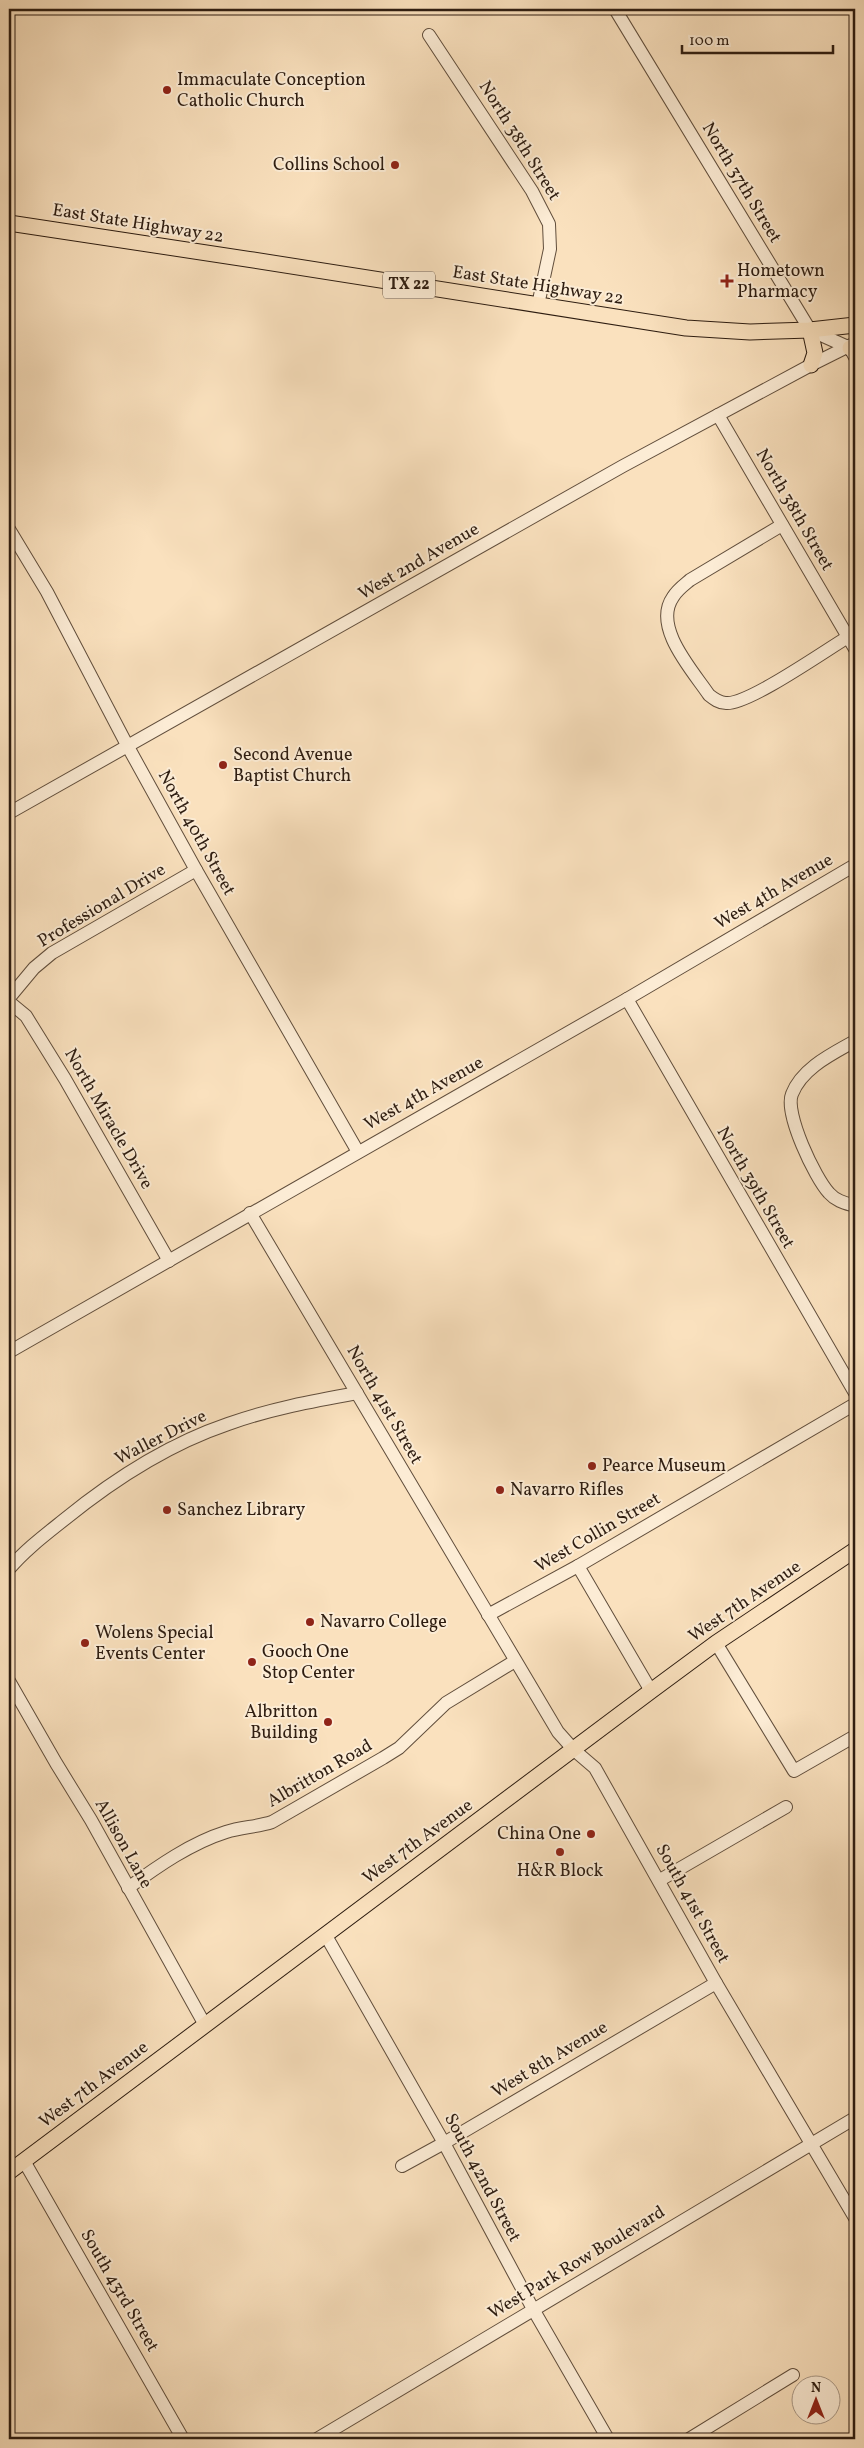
<svg xmlns="http://www.w3.org/2000/svg" width="864" height="2448" viewBox="0 0 864 2448" font-family="Vollkorn,serif">
<style>
.lines{fill:none;stroke-linecap:round;stroke-linejoin:round}
.minor-casing{stroke:#614e3c;stroke-width:14}
.major-casing{stroke:#2e1d11;stroke-width:17}
.minor{stroke:#fcecd5;stroke-width:12}
.major{stroke:#fae1be;stroke-width:15}
.poi-dot{fill:#8f2418;stroke:#fcecd5;stroke-width:2}
.labels{text-anchor:middle;dominant-baseline:central;stroke-width:4;stroke-linejoin:round;paint-order:stroke}
.shield{fill:#fcecd5;stroke:#6c5b4c;stroke-width:1}
.shield-label{font-size:16px;font-weight:bold;fill:#2e1d11}
.poi-label{font-size:18px;fill:#2e1d11;stroke:#fcecd5;text-anchor:start}
.street-label{font-size:18px;fill:#2e1d11;stroke:#fcecd5}
</style>
<rect width="100%" height="100%" fill="#fae1be"/>
<filter id="stains"><feTurbulence type="fractalNoise" baseFrequency=".004" numOctaves="4"/><feColorMatrix values="0 0 0 0 .2 0 0 0 0 .09 0 0 0 0 .02 0 0 0 .5 -.17"/></filter>
<radialGradient id="worn" r=".72"><stop offset=".6" stop-color="#630" stop-opacity="0"/><stop offset="1" stop-color="#630" stop-opacity=".3"/></radialGradient>
<g class="lines">
<defs>
<g id="minor">
<path d="M 615,9 L 810,330 L 850,348 L 855,357"/>
<path d="M 429,35 L 532,191 L 549,224 L 550,249 L 538,305"/>
<path d="M 718,415 L 855,649"/>
<path d="M 782,525 L 690,580 C 684,585 677,590 673,597 C 652,627 693,671 709,695 C 714,699 719,703 726,703 C 748,705 826,650 848,637"/>
<path d="M 9,529 L 47,592 L 127,745 L 196,870 L 358,1152"/>
<path d="M 9,813 L 623,466 L 811,365 L 855,343"/>
<path d="M 9,998 L 34,968 L 52,953 L 196,870"/>
<path d="M 627,999 L 855,1393"/>
<path d="M 9,1002 L 26,1016 L 65,1079 L 169,1261"/>
<path d="M 855,1041 C 832,1054 802,1068 792,1094 C 784,1113 815,1178 829,1193 C 836,1201 845,1203 855,1206"/>
<path d="M 250,1213 L 558,1732 L 574,1750 L 595,1768 L 716,1983 L 855,2218"/>
<path d="M 9,1352 L 627,999 L 855,865"/>
<path d="M 578,1566 L 651,1691"/>
<path d="M 9,1569 C 25,1550 45,1535 65,1519 C 113,1480 169,1444 228,1424 C 270,1409 313,1401 357,1393"/>
<path d="M 488,1615 L 578,1566 L 855,1404"/>
<path d="M 716,1643 L 794,1771 L 855,1736"/>
<path d="M 9,1681 L 56,1763 L 91,1820 L 205,2025"/>
<path d="M 660,1880 L 786,1807"/>
<path d="M 128,1888 C 158,1866 191,1843 226,1832 C 241,1827 257,1827 272,1822 L 383,1758 L 399,1748 L 446,1703 L 515,1661"/>
<path d="M 325,1934 L 444,2143 L 533,2309 L 608,2439"/>
<path d="M 24,2161 L 183,2439"/>
<path d="M 402,2166 L 444,2143 L 716,1983"/>
<path d="M 317,2439 L 855,2118"/>
<path d="M 689,2439 L 793,2375"/>
</g>
<g id="major">
<path d="M 9,223 C 235,256 460,293 686,328 L 750,332 L 810,330 L 855,325"/>
<path d="M 810,330 L 815,353 L 811,365"/>
<path d="M 850,348 L 855,347"/>
<path d="M 9,2172 L 651,1691 L 716,1643 L 855,1550"/>
</g>
</defs>
<use href="#minor" class="minor-casing"/>
<use href="#major" class="major-casing"/>
<use href="#minor" class="minor"/>
<use href="#major" class="major"/>
</g>
<g class="poi-dot">
<circle cx="167" cy="90" r="5"/>
<circle cx="395" cy="165" r="5"/>
<path d="M724.5 273.5h5v5h5v5h-5v5h-5v-5h-5v-5h5z"/>
<circle cx="223" cy="765" r="5"/>
<circle cx="592" cy="1466" r="5"/>
<circle cx="500" cy="1490" r="5"/>
<circle cx="167" cy="1510" r="5"/>
<circle cx="310" cy="1622" r="5"/>
<circle cx="85" cy="1643" r="5"/>
<circle cx="252" cy="1662" r="5"/>
<circle cx="328" cy="1722" r="5"/>
<circle cx="591" cy="1834" r="5"/>
<circle cx="560" cy="1852" r="5"/>
</g>
<g class="labels">
<rect class="shield" x="383" y="271.5" width="52" height="27" rx="4"/>
<g class="shield-label">
<text x="409" y="285">TX 22</text>
</g>
<g class="poi-label">
<text x="177" y="80">Immaculate Conception<tspan x="177" dy="21">Catholic Church</tspan></text>
<text x="385" y="165" text-anchor="end">Collins School</text>
<text x="737" y="271">Hometown<tspan x="737" dy="21">Pharmacy</tspan></text>
<text x="233" y="755">Second Avenue<tspan x="233" dy="21">Baptist Church</tspan></text>
<text x="602" y="1466">Pearce Museum</text>
<text x="510" y="1490">Navarro Rifles</text>
<text x="177" y="1510">Sanchez Library</text>
<text x="320" y="1622">Navarro College</text>
<text x="95" y="1633">Wolens Special<tspan x="95" dy="21">Events Center</tspan></text>
<text x="262" y="1652">Gooch One<tspan x="262" dy="21">Stop Center</tspan></text>
<text x="318" y="1712" text-anchor="end">Albritton<tspan x="318" dy="21">Building</tspan></text>
<text x="581" y="1834" text-anchor="end">China One</text>
<text x="560" y="1871" text-anchor="middle">H&amp;R Block</text>
</g>
<g class="street-label">
<text transform="translate(519 141) rotate(58)">North 38th Street</text>
<text transform="translate(741 183) rotate(59)">North 37th Street</text>
<text transform="translate(138 224) rotate(9)">East State Highway 22</text>
<text transform="translate(538 286) rotate(9)">East State Highway 22</text>
<text transform="translate(794 510) rotate(60)">North 38th Street</text>
<text transform="translate(419 562) rotate(-30)">West 2nd Avenue</text>
<text transform="translate(196 833) rotate(61)">North 40th Street</text>
<text transform="translate(774 892) rotate(-30)">West 4th Avenue</text>
<text transform="translate(102 906) rotate(-31)">Professional Drive</text>
<text transform="translate(424 1094) rotate(-29)">West 4th Avenue</text>
<text transform="translate(108 1119) rotate(60)">North Miracle Drive</text>
<text transform="translate(755 1188) rotate(60)">North 39th Street</text>
<text transform="translate(384 1405) rotate(60)">North 41st Street</text>
<text transform="translate(161 1438) rotate(-27)">Waller Drive</text>
<text transform="translate(598 1533) rotate(-30)">West Collin Street</text>
<text transform="translate(745 1602) rotate(-34)">West 7th Avenue</text>
<text transform="translate(320 1774) rotate(-30)">Albritton Road</text>
<text transform="translate(418 1842) rotate(-36)">West 7th Avenue</text>
<text transform="translate(123 1844) rotate(61)">Allison Lane</text>
<text transform="translate(692 1904) rotate(61)">South 41st Street</text>
<text transform="translate(550 2060) rotate(-31)">West 8th Avenue</text>
<text transform="translate(94 2085) rotate(-37)">West 7th Avenue</text>
<text transform="translate(482 2178) rotate(62)">South 42nd Street</text>
<text transform="translate(577 2263) rotate(-31)">West Park Row Boulevard</text>
<text transform="translate(119 2291) rotate(60)">South 43rd Street</text>
</g>
</g>
<rect width="864" height="2448" fill="none" stroke="#fae1be" stroke-width="30"/>
<rect x="10" y="10" width="844" height="2428" fill="none" stroke="#2e1d11" stroke-width="2.5"/>
<rect x="15" y="15" width="834" height="2418" fill="none" stroke="#2e1d11"/>
<g transform="translate(816 2400)"><circle r="24" fill="#fcecd5" stroke="#aa9987"/>
<path d="M0-4L9 19L0 12L-9 19Z" fill="#8f2418"/>
<text y="-8" font-size="14" font-weight="bold" text-anchor="middle" fill="#2e1d11">N</text>
</g>
<path d="M682 45v8h151v-8" fill="none" stroke="#2e1d11" stroke-width="2.5"/>
<text x="689" y="45" font-size="15" fill="#2e1d11" stroke="#fcecd5" stroke-width="4" paint-order="stroke">100 m</text>
<rect width="100%" height="100%" filter="url(#stains)"/>
<rect width="100%" height="100%" fill="url(#worn)"/>
</svg>
